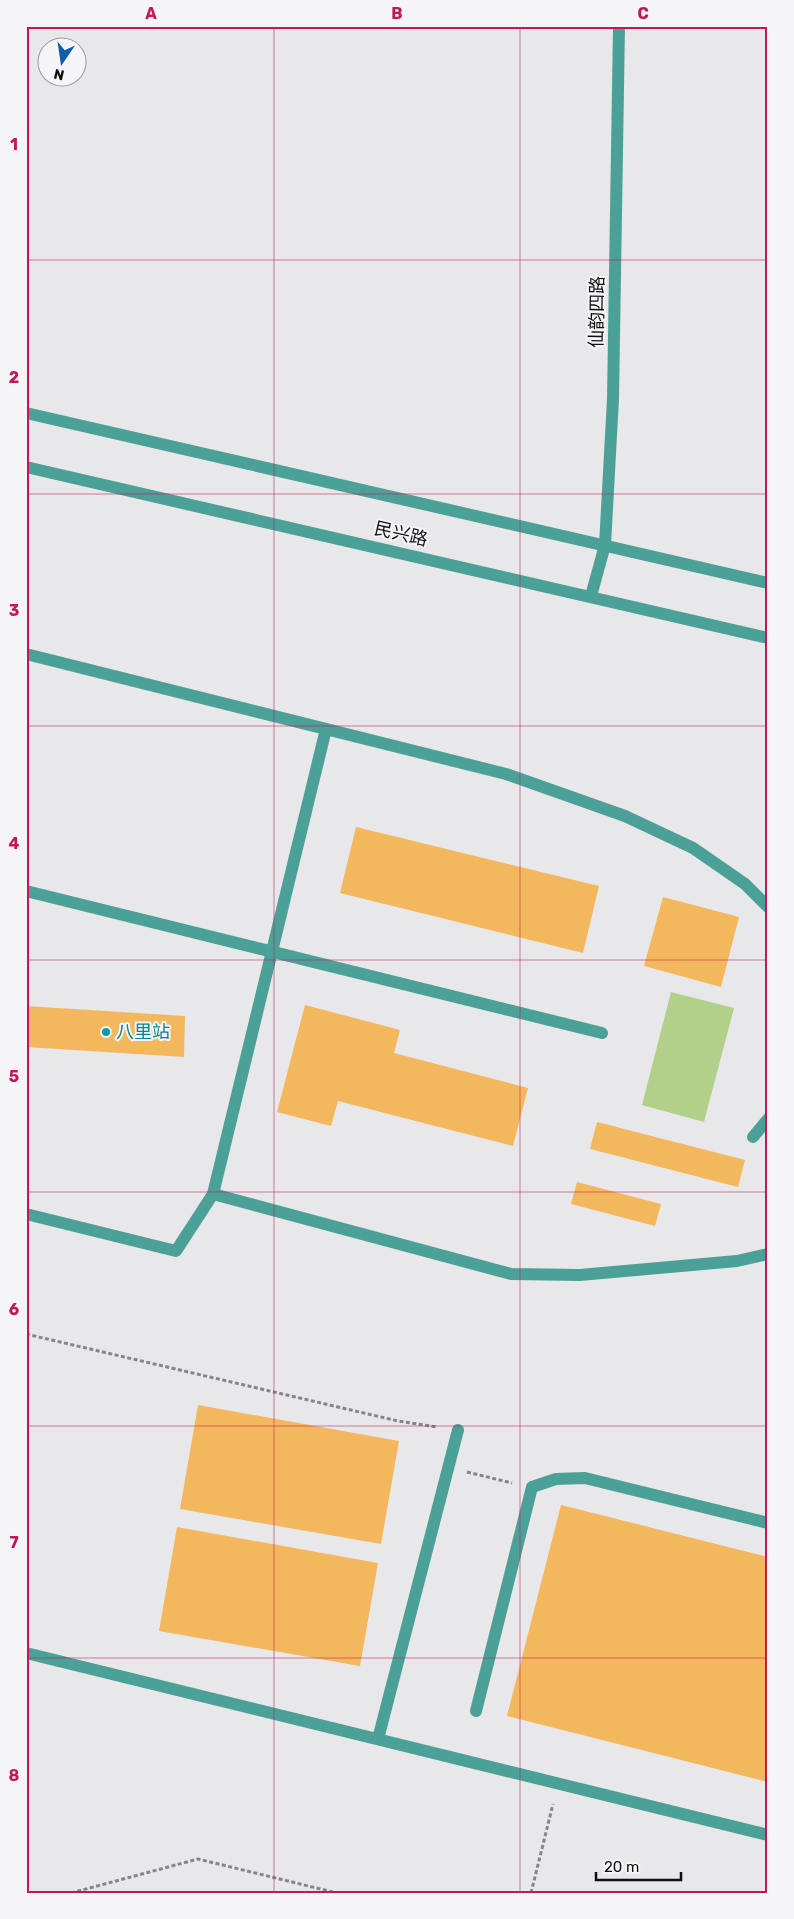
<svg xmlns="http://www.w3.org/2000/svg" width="794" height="1919" viewBox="0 0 794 1919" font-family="Rubik,'Noto Sans SC',sans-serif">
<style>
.green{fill:#b3d08a}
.building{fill:#f3b85e}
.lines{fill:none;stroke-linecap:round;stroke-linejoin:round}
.path{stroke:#868587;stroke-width:3;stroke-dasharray:4 2.5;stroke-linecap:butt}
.service{stroke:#4ba198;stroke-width:12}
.tertiary{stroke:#4ba198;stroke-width:12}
.grid{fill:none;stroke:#c2185b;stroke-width:1;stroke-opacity:0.55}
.culture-dot{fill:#0f9aa8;stroke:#f5f4f7;stroke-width:2}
.labels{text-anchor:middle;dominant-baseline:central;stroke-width:4;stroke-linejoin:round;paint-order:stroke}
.street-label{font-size:18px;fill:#100f10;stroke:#f5f4f7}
.culture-label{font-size:18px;fill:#0d838f;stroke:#f5f4f7;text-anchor:start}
.neatline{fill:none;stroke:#c2185b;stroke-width:2}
.grid-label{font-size:16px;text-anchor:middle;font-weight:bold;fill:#c2185b}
</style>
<rect width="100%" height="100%" fill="#e8e7ea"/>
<path class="green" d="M 671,992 L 734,1008 L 704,1122 L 642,1105 Z"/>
<g class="building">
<path d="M 356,827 L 599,886 L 583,953 L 340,893 Z"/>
<path d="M 663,897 L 739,917 L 721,987 L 644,966 Z"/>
<path d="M 305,1005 L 400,1030 L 394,1053 L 528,1088 L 513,1146 L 338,1101 L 331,1126 L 277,1112 Z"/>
<path d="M 26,1006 L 185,1016 L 184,1057 L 26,1047 Z"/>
<path d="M 597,1122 L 745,1160 L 738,1187 L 590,1149 Z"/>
<path d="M 577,1182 L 661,1204 L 655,1226 L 571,1204 Z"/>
<path d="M 198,1405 L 399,1441 L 381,1544 L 180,1509 Z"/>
<path d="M 561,1505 L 768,1557 L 768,1782 L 507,1716 Z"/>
<path d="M 177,1527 L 378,1563 L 360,1666 L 159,1631 Z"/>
</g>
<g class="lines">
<g class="path">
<path d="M 26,1334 L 398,1421 L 437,1427"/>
<path d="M 467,1472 L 512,1483"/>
<path d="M 71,1893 L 198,1859 L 337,1893"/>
<path d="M 531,1893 L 553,1804"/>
</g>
<g class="service">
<path d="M 26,654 L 506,774 L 625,816 L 693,848 L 745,884 L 768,907"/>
<path d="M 26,891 L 602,1033"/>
<path d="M 753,1137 L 768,1119"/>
<path d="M 213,1194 L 511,1274 L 580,1275 L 737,1261 L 768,1254"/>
<path d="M 26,1214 L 176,1251 L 213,1194 L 326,729"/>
<path d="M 26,1653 L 768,1835"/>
<path d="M 476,1711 L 532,1487 L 556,1479 L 585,1478 L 768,1523"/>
<path d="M 378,1739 L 458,1430"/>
</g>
<g class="tertiary">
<path d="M 26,413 L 768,583"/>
<path d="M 26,467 L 768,638"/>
<path d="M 591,596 L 605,545 L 613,399 L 619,26"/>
</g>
</g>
<path class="grid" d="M 274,26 L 274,1893M 520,26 L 520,1893M 26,260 L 768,260M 26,494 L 768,494M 26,726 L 768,726M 26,960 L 768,960M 26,1192 L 768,1192M 26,1426 L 768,1426M 26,1658 L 768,1658"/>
<circle class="culture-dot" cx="106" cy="1032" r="5"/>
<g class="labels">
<g class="street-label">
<text transform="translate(597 312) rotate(-89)">仙韵四路</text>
<text transform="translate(401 534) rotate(13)">民兴路</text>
</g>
<g class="culture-label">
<text x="116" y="1032">八里站</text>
</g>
</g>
<rect width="794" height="1919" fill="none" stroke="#f5f4f7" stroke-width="55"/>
<g transform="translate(62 62) rotate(193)"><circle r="24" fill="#f5f4f7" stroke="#99989b"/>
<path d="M0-4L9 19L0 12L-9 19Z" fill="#0d5dab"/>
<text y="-8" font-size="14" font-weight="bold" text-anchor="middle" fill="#100f10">N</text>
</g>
<path d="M596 1872v8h85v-8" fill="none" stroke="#100f10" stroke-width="2.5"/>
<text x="604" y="1872" font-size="15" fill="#100f10" stroke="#f5f4f7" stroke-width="4" paint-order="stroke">20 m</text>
<rect x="28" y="28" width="738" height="1864" class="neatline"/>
<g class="grid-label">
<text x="151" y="19">A</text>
<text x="397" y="19">B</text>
<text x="643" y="19">C</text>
<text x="14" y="150">1</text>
<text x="14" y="383">2</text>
<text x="14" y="616">3</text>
<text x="14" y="849">4</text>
<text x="14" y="1082">5</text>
<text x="14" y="1315">6</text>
<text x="14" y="1548">7</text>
<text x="14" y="1781">8</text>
</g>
</svg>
